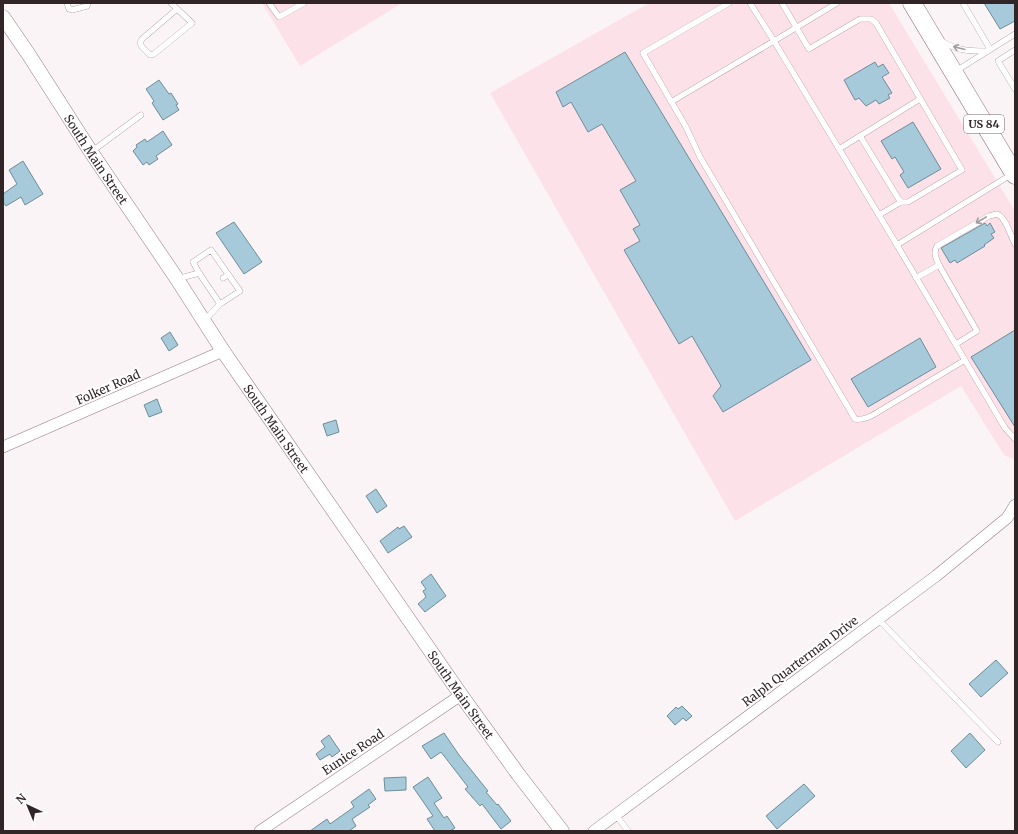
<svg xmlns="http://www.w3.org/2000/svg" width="1018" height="834" viewBox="0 0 1018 834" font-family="Merriweather,serif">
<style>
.built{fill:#fce2e8}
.building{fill:#a7cada;stroke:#6d8c9a}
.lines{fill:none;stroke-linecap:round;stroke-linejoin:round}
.service-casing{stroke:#997981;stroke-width:6}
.minor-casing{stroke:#997981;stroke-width:12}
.tertiary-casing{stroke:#997981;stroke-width:15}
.trunk-casing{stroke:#997981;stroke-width:19}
.service{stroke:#fff;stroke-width:5.5}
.minor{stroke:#fff;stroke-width:11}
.tertiary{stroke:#fff;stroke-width:14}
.trunk{stroke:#fff;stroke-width:18}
.oneway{stroke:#a39d9e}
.labels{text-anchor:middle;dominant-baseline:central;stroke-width:4;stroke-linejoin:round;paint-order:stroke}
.shield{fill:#fff;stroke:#706668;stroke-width:1}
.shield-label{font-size:11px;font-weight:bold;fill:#322528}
.street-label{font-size:12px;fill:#322528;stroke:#fff}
</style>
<rect width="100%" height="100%" fill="#fbf4f6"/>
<g class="built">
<path d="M 262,3 L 402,3 L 300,66 Z"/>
<path d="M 649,3 L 889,3 L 1015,211 L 1015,460 L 1004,455 L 961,386 L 735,521 L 490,93 Z"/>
</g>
<g class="building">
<path d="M 984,3 L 1015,3 L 1015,21 L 1000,29 Z"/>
<path d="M 625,52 L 811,360 L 723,412 L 713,396 L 721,386 L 692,336 L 679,344 L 624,250 L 640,241 L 633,229 L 640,225 L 620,190 L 636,181 L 602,124 L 588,132 L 571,102 L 563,107 L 556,92 Z"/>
<path d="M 875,62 L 878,67 L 883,64 L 889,73 L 882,77 L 892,93 L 888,95 L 890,98 L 879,104 L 876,100 L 866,106 L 859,98 L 855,100 L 844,80 Z"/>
<path d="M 159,80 L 169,94 L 171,93 L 178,104 L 176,105 L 179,110 L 163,120 L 152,103 L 154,101 L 146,89 Z"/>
<path d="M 913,122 L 941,169 L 908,188 L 900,175 L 904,172 L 895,157 L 892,159 L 881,141 Z"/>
<path d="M 163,131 L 172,145 L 156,156 L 158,159 L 149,165 L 147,162 L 143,165 L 133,151 L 137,147 L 136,145 L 145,139 L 147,142 Z"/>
<path d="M 23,161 L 43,194 L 25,205 L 21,197 L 6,206 L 3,202 L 3,194 L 17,184 L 9,170 Z"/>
<path d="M 234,222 L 262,262 L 244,274 L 216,233 Z"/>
<path d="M 985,223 L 987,226 L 990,223 L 995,232 L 991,234 L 994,238 L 984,245 L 985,246 L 957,263 L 955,260 L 950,263 L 941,248 Z"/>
<path d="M 1015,330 L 1015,427 L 971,357 Z"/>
<path d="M 170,332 L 178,345 L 169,351 L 161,338 Z"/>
<path d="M 920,338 L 936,367 L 868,407 L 851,379 Z"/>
<path d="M 157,399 L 162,412 L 149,417 L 144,405 Z"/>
<path d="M 336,420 L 339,432 L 327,436 L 323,424 Z"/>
<path d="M 376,489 L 387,506 L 377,513 L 366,496 Z"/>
<path d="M 404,526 L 412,537 L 388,553 L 380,541 L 398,527 L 399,529 Z"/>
<path d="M 431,574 L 446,596 L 425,612 L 418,604 L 426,597 L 423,591 L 426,589 L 421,582 Z"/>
<path d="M 996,660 L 1008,673 L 981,697 L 969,684 Z"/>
<path d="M 682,706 L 692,716 L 686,721 L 683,718 L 675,725 L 667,716 L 676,707 L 678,709 Z"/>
<path d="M 444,733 L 459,755 L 488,791 L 486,792 L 497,805 L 498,804 L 511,821 L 501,829 L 482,804 L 480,806 L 465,789 L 468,787 L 441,752 L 431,759 L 422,746 Z"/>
<path d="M 970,733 L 985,750 L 966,768 L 951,751 Z"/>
<path d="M 329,735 L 340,751 L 332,757 L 330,754 L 320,760 L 316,754 L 325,747 L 321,741 Z"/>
<path d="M 406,777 L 406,790 L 385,791 L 384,778 Z"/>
<path d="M 428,777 L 442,798 L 434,803 L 444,818 L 447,816 L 455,828 L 450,831 L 435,831 L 427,819 L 433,816 L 413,787 Z"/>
<path d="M 804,784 L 815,796 L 777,829 L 766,816 Z"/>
<path d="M 369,789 L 376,799 L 368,805 L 370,807 L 352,819 L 356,826 L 349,831 L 310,831 L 327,819 L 330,824 L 354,807 L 351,802 Z"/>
</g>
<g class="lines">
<defs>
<g id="service">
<path d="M 67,3 L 69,9 L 72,10 L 87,6 L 88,3"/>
<path d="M 171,3 L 192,23 L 154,54 L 150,55 L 142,47 L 140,43 L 142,39 L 177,9"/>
<path d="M 269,3 L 279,17 L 304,3"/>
<path d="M 729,3 L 643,53 L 686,127 L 700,157 L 855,419 C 864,420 870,417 878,412 L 965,360"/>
<path d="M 782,3 L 809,49 L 860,19 L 871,19 L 876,23 L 962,170 L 908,202 L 901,202 L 898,198 L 860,136"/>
<path d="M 837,3 L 774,41 L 897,245 L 1005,428 L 1015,439"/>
<path d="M 963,3 L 990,49"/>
<path d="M 941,41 C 959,51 967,51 988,51"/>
<path d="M 1015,50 L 998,61 L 1015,89"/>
<path d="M 956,71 L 1015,34"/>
<path d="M 671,102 L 774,41 L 750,3"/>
<path d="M 839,149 L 920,99"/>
<path d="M 91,152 L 141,115"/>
<path d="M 879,215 L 901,202"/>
<path d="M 897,245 L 1012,174"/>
<path d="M 939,265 C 936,258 933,253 937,246 L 989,216 L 997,214 C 1006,217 1010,235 1015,244"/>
<path d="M 199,273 L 193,262 L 211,250 L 240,291 L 220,304"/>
<path d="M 223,278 L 228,275"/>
<path d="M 916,278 L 939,265 L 977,331 L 956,344"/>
<path d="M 177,279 L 199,273 L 220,304 L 204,321"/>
<path d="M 878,619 L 998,742"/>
<path d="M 616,815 L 628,831"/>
</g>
<g id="minor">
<path d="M 3,447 L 223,351"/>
<path d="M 260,831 L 461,695"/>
<path d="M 594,831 L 936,576 L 1007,518 L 1015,505"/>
</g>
<g id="tertiary">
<path id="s1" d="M 3,17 L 29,55 L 91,152 L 177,279 L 223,351 L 461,695 L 518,774 L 562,831"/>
</g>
<path id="trunk" d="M 912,3 L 1015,175"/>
</defs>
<use href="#service" class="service-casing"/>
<use href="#minor" class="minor-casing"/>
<use href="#tertiary" class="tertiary-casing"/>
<use href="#trunk" class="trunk-casing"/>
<use href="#service" class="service"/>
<use href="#minor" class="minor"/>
<use href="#tertiary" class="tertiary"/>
<use href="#trunk" class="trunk"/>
</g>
<defs><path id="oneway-shaft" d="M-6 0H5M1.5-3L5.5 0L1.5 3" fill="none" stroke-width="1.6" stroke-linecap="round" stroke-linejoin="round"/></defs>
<g class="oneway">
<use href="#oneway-shaft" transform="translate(959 48) rotate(-165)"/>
<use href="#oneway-shaft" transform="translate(981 220) rotate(150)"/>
</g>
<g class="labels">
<rect class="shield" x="964" y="115" width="40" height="18" rx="3"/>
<g class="shield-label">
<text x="984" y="124">US 84</text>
</g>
<g class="street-label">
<text stroke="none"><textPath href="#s1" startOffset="170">South Main Street</textPath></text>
<text transform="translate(108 387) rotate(-24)">Folker Road</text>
<text stroke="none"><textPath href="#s1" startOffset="494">South Main Street</textPath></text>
<text transform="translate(800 661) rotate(-37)">Ralph Quarterman Drive</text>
<text stroke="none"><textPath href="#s1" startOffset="818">South Main Street</textPath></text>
<text transform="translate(353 752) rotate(-34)">Eunice Road</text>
</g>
</g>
<rect width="1018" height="834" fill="none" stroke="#322528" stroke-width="8"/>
<g transform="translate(28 806) rotate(316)" stroke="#ffffff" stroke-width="3" paint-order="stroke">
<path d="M0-3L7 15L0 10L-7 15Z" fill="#322528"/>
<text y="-6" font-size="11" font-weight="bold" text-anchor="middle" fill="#322528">N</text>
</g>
</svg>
